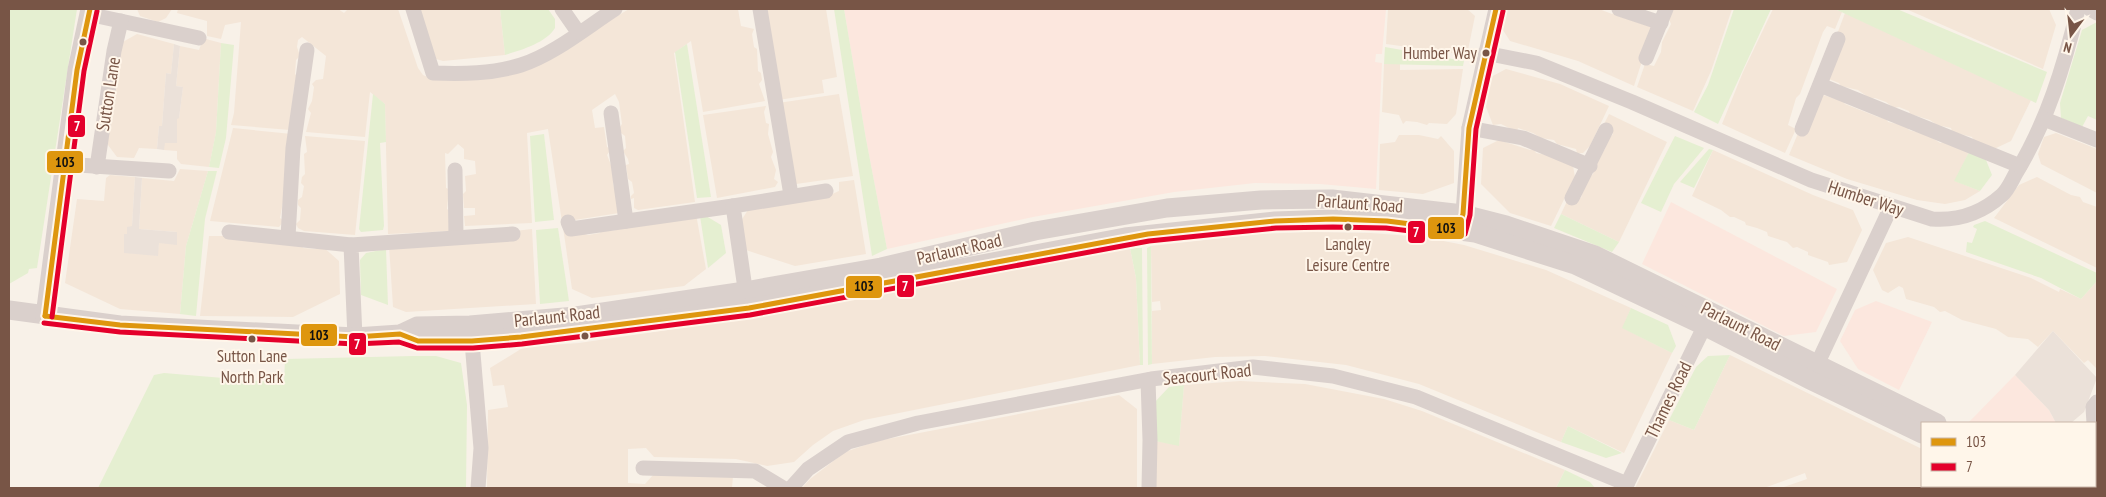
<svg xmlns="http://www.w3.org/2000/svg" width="2106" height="497" viewBox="0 0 2106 497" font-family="'PT Sans Narrow',sans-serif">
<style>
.residential{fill:#f4e6d8}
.commercial{fill:#fce7de}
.industrial{fill:#ebe1d9}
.green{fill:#e5efd1}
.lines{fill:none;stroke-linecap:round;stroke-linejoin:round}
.minor{stroke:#dad0cc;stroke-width:15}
.tertiary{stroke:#dad0cc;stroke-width:19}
.bus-1-casing{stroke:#fff6ea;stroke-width:9}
.bus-2-casing{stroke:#fff6ea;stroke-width:9}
.bus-1{stroke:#de960e;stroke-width:5}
.bus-2{stroke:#e4002b;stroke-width:5}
.bus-dot{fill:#785546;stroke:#fff6ea;stroke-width:2}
.labels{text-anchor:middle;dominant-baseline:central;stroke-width:4;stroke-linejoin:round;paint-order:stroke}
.bus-label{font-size:17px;fill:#785546;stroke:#fff6ea}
.street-label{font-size:18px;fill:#785546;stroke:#fff6ea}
.line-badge{stroke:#fff6ea;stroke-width:2}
.badge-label{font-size:14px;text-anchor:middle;font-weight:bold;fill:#fff}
.pale-badge-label{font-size:14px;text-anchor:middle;font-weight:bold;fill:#111}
</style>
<rect width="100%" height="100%" fill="#f8f1e8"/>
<g class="residential">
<path d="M 137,9 L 172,9 L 166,18 L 158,22 L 140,16 Z"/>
<path d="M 178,9 L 338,9 L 344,13 L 348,9 L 398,9 L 418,68 L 423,75 L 434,80 L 477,77 L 596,29 L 629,9 L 738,9 L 741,26 L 754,29 L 752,34 L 754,47 L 757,49 L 758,71 L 761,73 L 762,80 L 759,84 L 765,101 L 703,112 L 691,41 L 674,53 L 695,202 L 638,210 L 634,208 L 634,198 L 631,199 L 631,196 L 634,193 L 632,182 L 628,179 L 626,165 L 629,164 L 628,159 L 623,151 L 626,148 L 625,136 L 621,133 L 620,127 L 622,124 L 619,102 L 615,94 L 592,110 L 595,128 L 604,127 L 607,147 L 611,149 L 607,155 L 617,180 L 613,183 L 614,188 L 618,191 L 619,213 L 562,222 L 548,129 L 527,133 L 532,223 L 465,226 L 464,216 L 475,215 L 475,208 L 464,208 L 463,194 L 466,191 L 465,176 L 476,174 L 475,161 L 464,159 L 464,149 L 458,144 L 448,154 L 445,153 L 446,188 L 449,189 L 447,209 L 450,211 L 451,231 L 388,234 L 385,104 L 370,92 L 365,137 L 306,132 L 311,113 L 308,109 L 312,101 L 314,87 L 312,84 L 316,80 L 323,79 L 326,56 L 302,37 L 298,40 L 297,47 L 300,56 L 296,60 L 295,74 L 298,77 L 298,83 L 294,87 L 290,130 L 231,125 L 234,113 L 241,22 L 225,25 L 221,39 L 207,36 L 207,21 L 177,13 Z"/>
<path d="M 420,9 L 500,9 L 505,55 L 443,61 L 436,59 Z"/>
<path d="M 765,9 L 826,9 L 837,77 L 822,80 L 824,93 L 778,100 Z"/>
<path d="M 1388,9 L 1467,9 L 1475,16 L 1467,55 L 1386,44 Z"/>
<path d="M 1506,9 L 1599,9 L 1612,14 L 1615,12 L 1651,27 L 1651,33 L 1634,86 L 1578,61 L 1510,41 L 1501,27 Z"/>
<path d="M 1673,9 L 1732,9 L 1711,71 L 1693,111 L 1637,87 L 1645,64 L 1654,66 L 1661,52 L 1662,42 L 1671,24 L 1669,19 Z"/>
<path d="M 1773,9 L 1835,9 L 1842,12 L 1835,29 L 1827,26 L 1823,32 L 1800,94 L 1796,98 L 1788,125 L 1796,129 L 1785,153 L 1722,124 L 1743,72 Z"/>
<path d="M 1906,9 L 2049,9 L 2056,25 L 2043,69 Z"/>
<path d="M 1845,13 L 2031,100 L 2011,141 L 1994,149 L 1974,141 L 1972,137 L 1952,132 L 1951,128 L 1937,125 L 1930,120 L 1910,114 L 1909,111 L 1899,107 L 1894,108 L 1886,102 L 1875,98 L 1871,99 L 1858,90 L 1841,86 L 1839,83 L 1829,79 L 1824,69 Z"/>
<path d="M 137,34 L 174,44 L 171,74 L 166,73 L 162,126 L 159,126 L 157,149 L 139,148 L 134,158 L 117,157 L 105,141 L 121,43 Z"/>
<path d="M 206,39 L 221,43 L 216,132 L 209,167 L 181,164 L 177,159 L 177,151 L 164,150 L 164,143 L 177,143 L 177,118 L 179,118 L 183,87 L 176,86 L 180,46 L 199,50 L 202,42 Z"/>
<path d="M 1384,64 L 1400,64 L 1400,70 L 1463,69 L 1456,114 L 1447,124 L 1429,123 L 1427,125 L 1417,122 L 1406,121 L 1403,124 L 1399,115 L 1382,112 Z"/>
<path d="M 1506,69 L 1560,84 L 1609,106 L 1590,146 L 1583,153 L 1577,153 L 1576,149 L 1557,144 L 1554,140 L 1541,138 L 1533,133 L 1518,128 L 1517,131 L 1513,130 L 1501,124 L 1493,125 L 1486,107 L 1491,77 Z"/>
<path d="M 839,94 L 853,176 L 796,184 L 778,103 Z"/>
<path d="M 1823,95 L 1843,101 L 1845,104 L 1878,117 L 1886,118 L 1888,122 L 1907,126 L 1909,130 L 1928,135 L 1940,143 L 1944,142 L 1969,152 L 1955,181 L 1980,191 L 1965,200 L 1945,204 L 1917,200 L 1847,179 L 1789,155 L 1813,97 Z"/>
<path d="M 766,106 L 764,112 L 766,123 L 769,124 L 768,134 L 773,152 L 771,157 L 776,170 L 774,179 L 778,182 L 775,187 L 717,198 L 703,115 Z"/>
<path d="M 1609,114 L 1667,142 L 1619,242 L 1561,214 L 1568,199 L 1581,198 L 1585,181 L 1593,174 L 1597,160 L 1605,149 L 1607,140 L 1613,134 L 1604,124 Z"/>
<path d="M 233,128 L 292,134 L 283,196 L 286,199 L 283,202 L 280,218 L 284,221 L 279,227 L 210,221 Z"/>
<path d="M 2056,133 L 2097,149 L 2097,193 L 2041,164 L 2038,154 L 2044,137 Z"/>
<path d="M 1399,135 L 1419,135 L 1438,139 L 1441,136 L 1454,151 L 1454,183 L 1423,194 L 1379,190 L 1380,144 L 1395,142 Z"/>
<path d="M 305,136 L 365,141 L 355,235 L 304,231 L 298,228 L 296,224 L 300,220 L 301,208 L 298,205 L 298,200 L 302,197 L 304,186 L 301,183 L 302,177 L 305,174 L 304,154 L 307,152 Z"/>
<path d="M 1499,140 L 1530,150 L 1534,149 L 1536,153 L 1552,156 L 1562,162 L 1573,166 L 1575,177 L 1551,226 L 1510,213 L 1481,184 L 1483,148 Z"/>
<path d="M 1713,150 L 1813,195 L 1853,210 L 1862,230 L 1847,262 L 1829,265 L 1828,262 L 1808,255 L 1808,252 L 1797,247 L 1793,248 L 1787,242 L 1768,236 L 1767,232 L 1757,228 L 1746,225 L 1745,222 L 1734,217 L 1730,217 L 1721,210 L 1692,196 Z"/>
<path d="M 180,169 L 208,171 L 186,246 L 180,314 L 120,309 L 65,283 L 77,199 L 104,201 L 106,178 L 110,175 L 135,177 L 132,227 L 125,243 L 157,256 L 159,243 L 177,232 L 139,229 L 142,178 L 174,181 Z"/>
<path d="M 2037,177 L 2071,195 L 2080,197 L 2083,202 L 2097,207 L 2097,268 L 1994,218 L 2019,185 Z"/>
<path d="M 854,180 L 866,254 L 795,266 L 746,250 L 741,221 L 751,205 L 830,195 L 839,191 L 839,182 Z"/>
<path d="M 696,214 L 706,269 L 684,286 L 592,298 L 572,289 L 563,227 L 588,235 L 600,233 L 601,230 L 608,229 L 611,231 Z"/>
<path d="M 532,229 L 536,304 L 406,312 L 393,307 L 389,245 Z"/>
<path d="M 1313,232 L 1371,233 L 1423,237 L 1464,245 L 1546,270 L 1631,308 L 1623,328 L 1672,353 L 1624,453 L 1568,426 L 1561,442 L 1419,384 L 1346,365 L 1265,356 L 1215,357 L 1152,364 L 1152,311 L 1161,310 L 1160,301 L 1152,302 L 1151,246 L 1259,234 Z"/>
<path d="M 209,236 L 229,236 L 232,240 L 277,240 L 281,245 L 300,243 L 303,248 L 315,249 L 321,245 L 339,261 L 340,294 L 293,317 L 200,316 Z"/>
<path d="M 1908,237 L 2031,278 L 2059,292 L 2060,289 L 2081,299 L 2097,281 L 2097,369 L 2088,360 L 2084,363 L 2053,331 L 2038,347 L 2028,339 L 2008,337 L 1996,329 L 1962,320 L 1945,311 L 1940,312 L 1934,307 L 1906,299 L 1903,288 L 1899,286 L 1888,293 L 1882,290 L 1873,270 L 1886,243 Z"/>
<path d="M 1130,248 L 1136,278 L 1140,365 L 864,420 L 833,431 L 813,445 L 794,462 L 767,466 L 736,459 L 654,457 L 646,448 L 628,449 L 628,483 L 645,484 L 653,475 L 733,476 L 732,488 L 487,488 L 488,410 L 508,407 L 504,385 L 493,386 L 490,368 L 524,347 L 579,343 L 729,321 Z"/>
<path d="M 1730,355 L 1922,449 L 1922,486 L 1934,486 L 1930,488 L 1781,488 L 1807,479 L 1805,473 L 1764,488 L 1635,488 L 1669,420 L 1694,430 Z"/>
<path d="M 1240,381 L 1305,384 L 1384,399 L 1422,411 L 1565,470 L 1556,488 L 1154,488 L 1155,441 L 1179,445 L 1184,385 Z"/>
<path d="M 1119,395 L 1137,409 L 1137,488 L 802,488 L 810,479 L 845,452 L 877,441 Z"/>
</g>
<g class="commercial">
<path d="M 844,9 L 1386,9 L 1382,54 L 1376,54 L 1375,62 L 1382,63 L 1376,189 L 1320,184 L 1255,183 L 1174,192 L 1033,217 L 887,249 L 866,139 Z"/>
<path d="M 1671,202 L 1837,289 L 1816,332 L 1784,336 L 1642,264 Z"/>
<path d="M 1876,301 L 1932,322 L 1899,390 L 1858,369 L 1840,341 L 1855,310 Z"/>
<path d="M 2015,375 L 2049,410 L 2056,423 L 1968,423 Z"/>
</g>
<g class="industrial">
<path d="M 174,44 L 180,46 L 176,86 L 183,87 L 179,118 L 177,119 L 177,143 L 165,143 L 164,150 L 157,149 L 159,126 L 162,126 L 166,73 L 171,74 Z"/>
<path d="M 135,177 L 142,178 L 139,229 L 177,232 L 177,245 L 159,243 L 158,256 L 124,253 L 124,234 L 127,234 L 127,227 L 132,226 Z"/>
<path d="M 2053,331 L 2097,378 L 2084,412 L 2071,423 L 2056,423 L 2049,410 L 2015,375 Z"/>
</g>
<g class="green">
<path d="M 9,9 L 77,9 L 37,268 L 29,269 L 28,273 L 9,284 Z"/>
<path d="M 500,9 L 548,9 L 555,19 L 555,28 C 546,43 521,50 505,55 Z"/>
<path d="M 834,9 L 844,9 L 866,139 L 887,249 L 872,256 Z"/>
<path d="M 1734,9 L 1771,9 L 1718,124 L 1694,112 L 1708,85 Z"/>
<path d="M 1835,9 L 1897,9 L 2047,72 L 2036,103 Z"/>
<path d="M 2097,22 L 2097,120 L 2088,116 L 2082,127 L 2061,118 L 2060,103 L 2082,30 Z"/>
<path d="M 221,43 L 234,45 L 226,138 L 219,168 L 209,167 L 216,132 Z"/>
<path d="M 687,44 L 711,197 L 697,198 L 675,52 Z"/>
<path d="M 1385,47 L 1464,61 L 1463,66 L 1384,64 Z"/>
<path d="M 373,94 L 385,104 L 386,142 L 380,143 L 384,226 L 383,230 L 361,232 L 359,229 Z"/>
<path d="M 544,134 L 554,220 L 535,222 L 530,136 Z"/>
<path d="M 1675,136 L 1704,148 L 1674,184 L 1661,212 L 1641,203 Z"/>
<path d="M 1709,149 L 1713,150 L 1694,188 L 1680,182 Z"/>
<path d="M 1969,152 L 1986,160 L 1992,175 L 1980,191 L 1954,181 Z"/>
<path d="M 208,171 L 217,171 L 205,219 L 196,316 L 180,314 L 186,246 Z"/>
<path d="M 1561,214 L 1619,242 L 1612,252 L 1554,228 Z"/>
<path d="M 700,216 L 706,216 L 721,225 L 726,253 L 708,268 Z"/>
<path d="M 1985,221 L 2097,273 L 2097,281 L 2081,299 L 2041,278 L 1966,252 L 1967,242 L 1972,243 L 1977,229 L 1973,227 L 1974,225 Z"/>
<path d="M 558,228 L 569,301 L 540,304 L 536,230 Z"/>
<path d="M 1151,246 L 1152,364 L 1148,365 L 1147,248 Z"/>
<path d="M 1130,248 L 1142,248 L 1143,365 L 1140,365 L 1136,278 Z"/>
<path d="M 386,249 L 388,305 L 361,295 L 360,260 L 366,253 Z"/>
<path d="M 1631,308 L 1668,325 L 1676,346 L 1672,353 L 1622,328 Z"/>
<path d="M 1730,355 L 1694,430 L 1669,420 L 1696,367 L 1708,356 Z"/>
<path d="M 413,356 L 436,356 L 461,363 L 467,405 L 466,488 L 98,488 L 154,375 L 164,373 L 284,383 L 285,359 Z"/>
<path d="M 1184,385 L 1179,446 L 1155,441 L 1154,403 L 1169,387 Z"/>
<path d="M 1568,426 L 1622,453 L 1606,458 L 1561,442 Z"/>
<path d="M 1565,470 L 1590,482 L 1595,488 L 1556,488 Z"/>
</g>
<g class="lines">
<g class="minor">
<path d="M 413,9 L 433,73 C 462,74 492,74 521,65 C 553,55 587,27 615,9"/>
<path d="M 562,9 L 578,32"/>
<path d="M 760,9 L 791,195"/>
<path d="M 1619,9 L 1661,23"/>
<path d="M 2090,9 L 2097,13"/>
<path d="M 88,14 L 199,38"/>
<path d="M 1485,53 L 1536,63 L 1632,102 L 1811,180 L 1932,219 C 1958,221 1982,213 2002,195 C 2008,190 2012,180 2016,173 C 2047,122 2064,66 2078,9"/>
<path d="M 1646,58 L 1666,9"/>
<path d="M 1820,85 L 2020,166"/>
<path d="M 611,113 L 626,221"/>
<path d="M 2044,119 L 2097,140"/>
<path d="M 1469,128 L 1523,138 L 1590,166"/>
<path d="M 1802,129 L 1838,39"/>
<path d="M 63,164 L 169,171"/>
<path d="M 97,167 L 114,51 L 121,21"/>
<path d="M 455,170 L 456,237"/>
<path d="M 1572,198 L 1606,130"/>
<path d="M 568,222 L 571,229 L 733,206"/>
<path d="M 1460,224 L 1463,214 L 1469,128 L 1496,9"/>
<path d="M 229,232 L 351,245"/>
<path d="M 288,237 L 293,148 L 307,50"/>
<path d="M 747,302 L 733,206 L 826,191"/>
<path d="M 471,330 L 481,448 L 478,488"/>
<path d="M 355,337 L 351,245 L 513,234"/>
<path d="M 1813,373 L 1891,207"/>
<path d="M 1148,380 L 1150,440 L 1149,488"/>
<path d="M 2094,423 L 2093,407 L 2097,402"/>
<path d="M 2095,434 L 2097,475 L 2095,482"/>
<path d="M 643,468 L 755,471 L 783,488"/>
<path d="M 791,488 L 808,469 L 848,442 L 918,423 L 1151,379 L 1253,367 L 1333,376 L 1416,397 L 1627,484"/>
<path d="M 1625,488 L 1709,317"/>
<path d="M 1948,488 L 1949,486"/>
</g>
<g class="tertiary">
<path d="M 9,310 L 120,325 L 355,337 L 400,334 L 417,326 L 470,325 L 576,316 L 745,291 L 881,267 L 1035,231 L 1167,208 L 1261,200 L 1332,199 L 1463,214 L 1506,225 L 1595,255 L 1937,423"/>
<path d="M 45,316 L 77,70 L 90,9"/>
<path d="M 400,334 L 418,341 L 472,341 L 521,337 L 749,308 L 1125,237 L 1275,221 L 1333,219 L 1387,221 L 1475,233 L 1575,265 L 1704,326 L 1810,380 L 1922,434"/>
<path d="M 2028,486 L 2033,488"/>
<path d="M 2063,486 L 2068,488"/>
</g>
<defs>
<g id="bus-1">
<path d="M 45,316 L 120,325 L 355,337 L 400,334 L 418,341 L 472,341 L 521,337 L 749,308 L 1148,234 L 1275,221 L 1333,219 L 1387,221 L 1458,230 L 1463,214 L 1469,128 L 1496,9"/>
<path d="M 45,316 L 77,70 L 90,9"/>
</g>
<g id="bus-2">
<path d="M 52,317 L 84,71 L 97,11"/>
<path d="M 44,323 L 120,332 L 355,344 L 399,342 L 417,348 L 473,348 L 522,344 L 750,315 L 1149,241 L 1276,228 L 1333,227 L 1386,228 L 1459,237 L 1465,234 L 1470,215 L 1476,129 L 1503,11"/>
</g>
</defs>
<use href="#bus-1" class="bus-1-casing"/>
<use href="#bus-2" class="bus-2-casing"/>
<use href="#bus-1" class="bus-1"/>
<use href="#bus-2" class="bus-2"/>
</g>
<g class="bus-dot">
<circle cx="83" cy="42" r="4.5"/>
<circle cx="1486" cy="53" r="4.5"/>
<circle cx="1348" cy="227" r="4.5"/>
<circle cx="585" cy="336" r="4.5"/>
<circle cx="252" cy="339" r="4.5"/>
</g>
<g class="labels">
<g class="bus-label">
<text x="1477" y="53" text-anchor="end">Humber Way</text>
<text x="1348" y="244">Langley<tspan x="1348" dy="21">Leisure Centre</tspan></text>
<text x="252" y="356">Sutton Lane<tspan x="252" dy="21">North Park</tspan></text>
</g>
<g class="street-label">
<text transform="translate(108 94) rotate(-81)">Sutton Lane</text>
<text transform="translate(1866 198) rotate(18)">Humber Way</text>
<text transform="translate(1360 203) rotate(4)">Parlaunt Road</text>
<text transform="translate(959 249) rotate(-13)">Parlaunt Road</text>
<text transform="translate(557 316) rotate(-6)">Parlaunt Road</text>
<text transform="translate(1741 326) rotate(27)">Parlaunt Road</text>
<text transform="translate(1207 374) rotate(-6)">Seacourt Road</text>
<text transform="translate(1668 400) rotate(-64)">Thames Road</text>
</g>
</g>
<g class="line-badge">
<rect x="67" y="114" width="19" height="24" rx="5" fill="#e4002b"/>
<rect x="46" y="150" width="38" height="24" rx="5" fill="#de960e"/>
<rect x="1427" y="216" width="38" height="24" rx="5" fill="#de960e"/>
<rect x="1407" y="220" width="19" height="24" rx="5" fill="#e4002b"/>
<rect x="896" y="274" width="19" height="24" rx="5" fill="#e4002b"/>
<rect x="845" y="275" width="38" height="24" rx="5" fill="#de960e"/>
<rect x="300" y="323" width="38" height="24" rx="5" fill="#de960e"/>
<rect x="348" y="332" width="19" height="24" rx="5" fill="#e4002b"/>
</g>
<g class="badge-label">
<text x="77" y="131">7</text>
<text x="1416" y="237">7</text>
<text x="905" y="291">7</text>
<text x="357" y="349">7</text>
</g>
<g class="pale-badge-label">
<text x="65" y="167">103</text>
<text x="1446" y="233">103</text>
<text x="864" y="291">103</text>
<text x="319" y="340">103</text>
</g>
<rect width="2106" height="497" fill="none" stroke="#785546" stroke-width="20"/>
<rect x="1921" y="422" width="175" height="65" fill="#fff6ea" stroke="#c9b6a8"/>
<rect x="1931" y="438" width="25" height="8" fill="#de960e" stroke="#c9b6a8"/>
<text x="1966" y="447" font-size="15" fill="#785546">103</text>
<rect x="1931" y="463" width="25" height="8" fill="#e4002b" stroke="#c9b6a8"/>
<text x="1966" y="472" font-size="15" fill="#785546">7</text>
<g transform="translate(2071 35) rotate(195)" stroke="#fff6ea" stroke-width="4" paint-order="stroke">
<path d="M0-4L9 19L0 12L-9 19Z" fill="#785546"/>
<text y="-8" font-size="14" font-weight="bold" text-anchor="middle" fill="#785546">N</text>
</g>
</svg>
